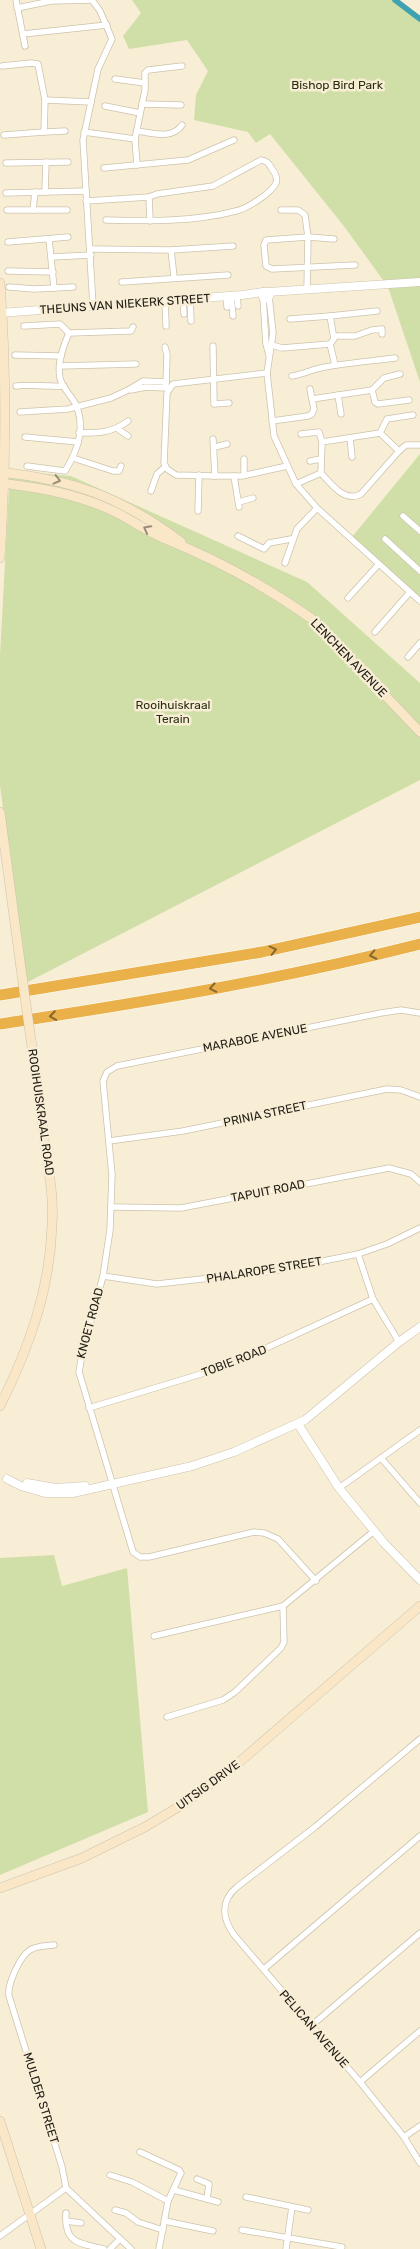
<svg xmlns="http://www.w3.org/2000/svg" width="420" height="2249" viewBox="0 0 420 2249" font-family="Rubik,sans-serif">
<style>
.green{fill:#d0dfa7}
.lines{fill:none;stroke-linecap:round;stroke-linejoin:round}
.canal{stroke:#40a1b0;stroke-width:5.5}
.minor-casing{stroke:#cdc3ac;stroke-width:7}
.tertiary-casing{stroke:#cdc3ac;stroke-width:9}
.secondary-casing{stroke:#cdc3ac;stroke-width:10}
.motorway-casing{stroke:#fff;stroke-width:12}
.minor{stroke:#fff;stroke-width:5.5}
.tertiary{stroke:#fff;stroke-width:8}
.secondary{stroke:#f9e7c8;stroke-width:9}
.motorway{stroke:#eab049;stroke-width:11}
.secondary-bridge-casing{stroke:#cdc3ac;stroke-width:10;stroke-linecap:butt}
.secondary-bridge{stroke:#f9e7c8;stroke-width:9}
.oneway{stroke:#998d79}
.oneway2{stroke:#876830}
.labels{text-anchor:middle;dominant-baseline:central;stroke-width:5;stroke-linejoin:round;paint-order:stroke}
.park-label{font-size:12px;fill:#272d10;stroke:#f8eed6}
.street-label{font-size:12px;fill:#242018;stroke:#f8eed6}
</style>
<rect width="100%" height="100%" fill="#f8eed6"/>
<g class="green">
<path d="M 132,0 L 395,0 L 420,19 L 420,280 L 386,284 L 343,225 L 270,134 L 256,143 L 248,132 L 194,120 L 196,95 L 208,71 L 187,40 L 129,49 L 123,36 L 141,13 Z"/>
<path d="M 420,285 L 420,382 L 388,287 Z"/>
<path d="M 420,454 L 420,598 L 352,537 Z"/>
<path d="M 10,471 L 71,476 L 307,582 L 420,683 L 420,780 L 24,984 L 0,785 L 0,655 Z"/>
<path d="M 54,1555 L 62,1586 L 127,1568 L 148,1812 L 0,1875 L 0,1558 Z"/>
</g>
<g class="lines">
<path class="canal" d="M 395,0 L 420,19"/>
<defs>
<g id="minor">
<path d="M 16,0 L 25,46"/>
<path d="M 92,0 L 100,11 L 112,39 L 98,69 L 83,140 L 93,306"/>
<path d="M 17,8 L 51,1 L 92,0"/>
<path d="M 23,34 L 107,25"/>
<path d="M 2,66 L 31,63 L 38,64 L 45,100 L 44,132 L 65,131"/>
<path d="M 115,79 L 145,83"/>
<path d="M 45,100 L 91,102"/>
<path d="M 142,104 L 181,105"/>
<path d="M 105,106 L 140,113"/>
<path d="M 137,131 C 152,133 172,140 182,125"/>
<path d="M 84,132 L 135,139"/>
<path d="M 4,135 L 44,132"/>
<path d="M 6,163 L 68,162"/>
<path d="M 137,165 L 135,139 L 145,90 L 145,73 L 148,70 L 182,66"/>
<path d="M 104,168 L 188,160 L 234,140"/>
<path d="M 45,192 L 46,162"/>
<path d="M 6,193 L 86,191"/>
<path d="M 86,201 L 149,197"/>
<path d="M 7,210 L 67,210"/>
<path d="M 33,210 L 35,192"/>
<path d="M 281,210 L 298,210 L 305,215 L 308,237 L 307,290"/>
<path d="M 106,220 C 149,221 194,222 236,211 C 246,209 272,193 276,183 C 278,178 275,173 272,169 C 269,164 268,161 261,160 L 213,186 L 157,194 L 149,197 L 150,221"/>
<path d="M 334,239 L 308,237 L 266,240 L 264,245 L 266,266 L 272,269 L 355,265"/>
<path d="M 8,242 L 68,237"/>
<path d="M 90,249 L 171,250 L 233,246"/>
<path d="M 171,250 L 174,277"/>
<path d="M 52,257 L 91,255"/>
<path d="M 8,271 L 53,272"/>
<path d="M 122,282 L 228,275"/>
<path d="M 9,287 L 34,289 L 54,288 L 49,239"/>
<path d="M 54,288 L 73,287"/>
<path d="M 226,296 L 227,307"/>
<path d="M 231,296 L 233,316"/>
<path d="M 237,296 L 238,306"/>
<path d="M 269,296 L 273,333 L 267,373 L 274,436 L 296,484 L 317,508 L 420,601"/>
<path d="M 263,297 L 266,344 L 269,355"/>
<path d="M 190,299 L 191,321"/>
<path d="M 183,300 L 184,314"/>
<path d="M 165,301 L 166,326"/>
<path d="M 330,316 L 377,311"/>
<path d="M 24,326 L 60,324 L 69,333"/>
<path d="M 334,336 L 355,336 L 372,330 L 382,329 L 382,334"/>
<path d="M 330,344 L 335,365"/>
<path d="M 272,345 L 282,348 L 330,344 L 334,339 L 330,316 L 290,319"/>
<path d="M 213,346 L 214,404 L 229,403"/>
<path d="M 165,347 L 167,355 L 166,386"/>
<path d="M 15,355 L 61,356"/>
<path d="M 60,366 L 136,364"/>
<path d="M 267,373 L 173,384 L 167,393 L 164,463 L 167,469 L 176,475 L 215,476 L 242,476 L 287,466"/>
<path d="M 292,376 C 304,374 313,369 325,367 C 348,363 372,361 395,358"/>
<path d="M 16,386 C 32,384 47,387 64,386"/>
<path d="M 131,390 L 146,387 L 166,388"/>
<path d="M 372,390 L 375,402 L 378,404 L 409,400"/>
<path d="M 338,395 L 341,414"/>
<path d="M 312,399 L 372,390 L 384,378 L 400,374"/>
<path d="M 20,412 L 68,409 L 111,398 L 128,390 L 143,381 L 166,382"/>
<path d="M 272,421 L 308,416 L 312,414 L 314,409 L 310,389"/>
<path d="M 118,429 L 128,436"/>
<path d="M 79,433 C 98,433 112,433 128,421"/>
<path d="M 380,433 L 399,451 L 361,494 C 345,503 331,484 321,473 L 322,442 Z"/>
<path d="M 380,433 L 387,419 L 413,415"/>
<path d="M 301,434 L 319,432 L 322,442"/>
<path d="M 25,437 L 78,442"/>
<path d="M 350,438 L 352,457"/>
<path d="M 213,439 L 215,476"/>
<path d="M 215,447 L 227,444"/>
<path d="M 399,451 L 406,445 L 419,445"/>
<path d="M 73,458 L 113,471 L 119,471 L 121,466"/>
<path d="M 244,459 L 244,475"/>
<path d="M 310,461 L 321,459"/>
<path d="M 27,466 L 65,471 C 77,452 86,428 76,405 C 72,396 62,388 60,378 C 57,363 63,347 69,333 L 131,331 L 133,327"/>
<path d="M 234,476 L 239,507"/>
<path d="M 296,484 L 321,473"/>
<path d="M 151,491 L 157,474 L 165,467"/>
<path d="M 239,502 L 253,498"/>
<path d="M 198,511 L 199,475"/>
<path d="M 403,516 L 420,531"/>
<path d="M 238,536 L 264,549 L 269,543 L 291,539"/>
<path d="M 385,539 L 420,571"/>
<path d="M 285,563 L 297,529 L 317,508"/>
<path d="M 348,598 L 379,564"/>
<path d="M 375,632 L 410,592"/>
<path d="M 408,657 L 420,643"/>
<path d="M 109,1141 L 183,1131 L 387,1089 L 401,1090 L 420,1097"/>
<path d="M 111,1207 L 181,1208 L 389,1168 L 411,1174 L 420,1182"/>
<path d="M 358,1254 L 373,1299 L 399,1342"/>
<path d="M 103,1276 L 157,1284 L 273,1271 L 358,1254 L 387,1244 L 420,1228"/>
<path d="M 89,1408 L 227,1366 L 373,1299"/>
<path d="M 381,1458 L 420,1503"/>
<path d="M 339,1488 L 420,1430"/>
<path d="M 316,1581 L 278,1539 L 264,1533 L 254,1532 L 149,1557 L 140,1557 L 133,1552 L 79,1372 L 82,1355 L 103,1276 L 110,1230 L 112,1175 L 103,1081 L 107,1072 L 117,1066 L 381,1013 L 401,1010 L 420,1013"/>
<path d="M 154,1636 L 283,1606 L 374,1531"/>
<path d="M 167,1717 L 223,1700 L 235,1692 L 281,1648 L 284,1642 L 283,1606"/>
<path d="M 420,1739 L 315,1827 L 237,1887 C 220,1901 222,1919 235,1936 L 360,2082 L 404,2137 L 420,2163"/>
<path d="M 54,1945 C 47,1946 36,1946 30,1950 C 20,1956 7,1985 9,1996 L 62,2167 L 66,2188 L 131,2249"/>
<path d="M 264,1969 L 420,1836"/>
<path d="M 311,2026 L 420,1933"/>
<path d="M 360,2082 L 420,2031"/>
<path d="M 404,2137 L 420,2126"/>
<path d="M 140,2152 L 179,2170 L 181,2173 L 168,2201 L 159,2249"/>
<path d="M 110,2175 L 132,2182 L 168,2201"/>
<path d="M 197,2179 L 209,2184 L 207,2199"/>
<path d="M 174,2190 L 218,2202"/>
<path d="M 246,2197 L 308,2210"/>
<path d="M 115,2210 L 126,2213 L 138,2222 L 163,2230"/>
<path d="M 66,2213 C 64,2244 79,2243 104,2249"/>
<path d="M 66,2221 L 81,2223"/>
<path d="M 165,2221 L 213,2231"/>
<path d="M 242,2230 L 342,2247"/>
<path d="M 0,2236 L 66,2188"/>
<path d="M 110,2249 L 120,2239"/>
<path d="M 286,2249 L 292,2207"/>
</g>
<g id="tertiary">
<circle cx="266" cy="295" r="3.5"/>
<path d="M 268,292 L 420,282"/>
<path d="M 0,313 L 242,295 L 263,292"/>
<path d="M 298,1424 L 339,1488 L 384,1543 L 420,1580"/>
<path d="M 7,1479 L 21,1486 L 45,1493 L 73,1493 L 192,1466 L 234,1452 L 305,1420 L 399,1342 L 420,1327"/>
<path d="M 27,1483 L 56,1488 L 85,1486"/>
</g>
<g id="secondary">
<path d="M 0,283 C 7,375 6,466 0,558"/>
<path d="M 0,472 C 74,480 121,497 181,542"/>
<path d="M 0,483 C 40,488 74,493 111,510 C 130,519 148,532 168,540 C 219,561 267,587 312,619 L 420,732"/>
<path d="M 0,812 L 22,976"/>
<path d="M 0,1406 C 29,1348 50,1290 52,1225 C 54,1198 49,1172 45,1146 C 40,1110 36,1075 31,1040"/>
<path d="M 0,1888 L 82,1858 L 145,1827 L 185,1803 L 236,1765 L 420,1606"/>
<path d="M 0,2121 L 41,2249"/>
</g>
<g id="motorway">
<path d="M 0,995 L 262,952 L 420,917"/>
<path d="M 0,1024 C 141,1003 282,979 420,944"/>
</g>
</defs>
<use href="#minor" class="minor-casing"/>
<use href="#tertiary" class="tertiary-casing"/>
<use href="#secondary" class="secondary-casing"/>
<use href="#motorway" class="motorway-casing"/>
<use href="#minor" class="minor"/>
<use href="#tertiary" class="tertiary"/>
<use href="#secondary" class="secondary"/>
<use href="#motorway" class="motorway"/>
<defs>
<path id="secondary-bridge" d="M 22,976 L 31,1040"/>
</defs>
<use href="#secondary-bridge" class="secondary-bridge-casing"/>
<use href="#secondary-bridge" class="secondary-bridge"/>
</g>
<defs><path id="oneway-chevron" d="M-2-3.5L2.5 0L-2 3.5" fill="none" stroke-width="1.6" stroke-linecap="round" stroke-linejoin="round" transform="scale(1.25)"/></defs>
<g class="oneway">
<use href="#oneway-chevron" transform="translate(57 480) rotate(14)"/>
<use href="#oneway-chevron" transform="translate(147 529) rotate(-152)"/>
</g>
<g class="oneway2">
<use href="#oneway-chevron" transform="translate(273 950) rotate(-13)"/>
<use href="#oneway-chevron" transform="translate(373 955) rotate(168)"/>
<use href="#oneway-chevron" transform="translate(213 988) rotate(169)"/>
<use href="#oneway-chevron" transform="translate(53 1016) rotate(171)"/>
</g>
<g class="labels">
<g class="park-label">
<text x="337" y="85">Bishop Bird Park</text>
<text x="173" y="705">Rooihuiskraal<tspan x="173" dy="14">Terain</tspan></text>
</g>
<g class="street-label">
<text transform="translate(125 304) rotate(-4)">THEUNS VAN NIEKERK STREET</text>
<text transform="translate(349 658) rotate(46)">LENCHEN AVENUE</text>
<text transform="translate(255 1038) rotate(-11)">MARABOE AVENUE</text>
<text transform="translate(41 1112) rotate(82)">ROOIHUISKRAAL ROAD</text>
<text transform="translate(265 1114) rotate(-12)">PRINIA STREET</text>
<text transform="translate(268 1191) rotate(-11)">TAPUIT ROAD</text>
<text transform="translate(264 1270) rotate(-9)">PHALAROPE STREET</text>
<text transform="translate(90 1323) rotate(-75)">KNOET ROAD</text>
<text transform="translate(234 1361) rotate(-21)">TOBIE ROAD</text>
<text transform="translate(208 1785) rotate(-36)">UITSIG DRIVE</text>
<text transform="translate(314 2029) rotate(49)">PELICAN AVENUE</text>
<text transform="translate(41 2098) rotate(73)">MULDER STREET</text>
</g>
</g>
</svg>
